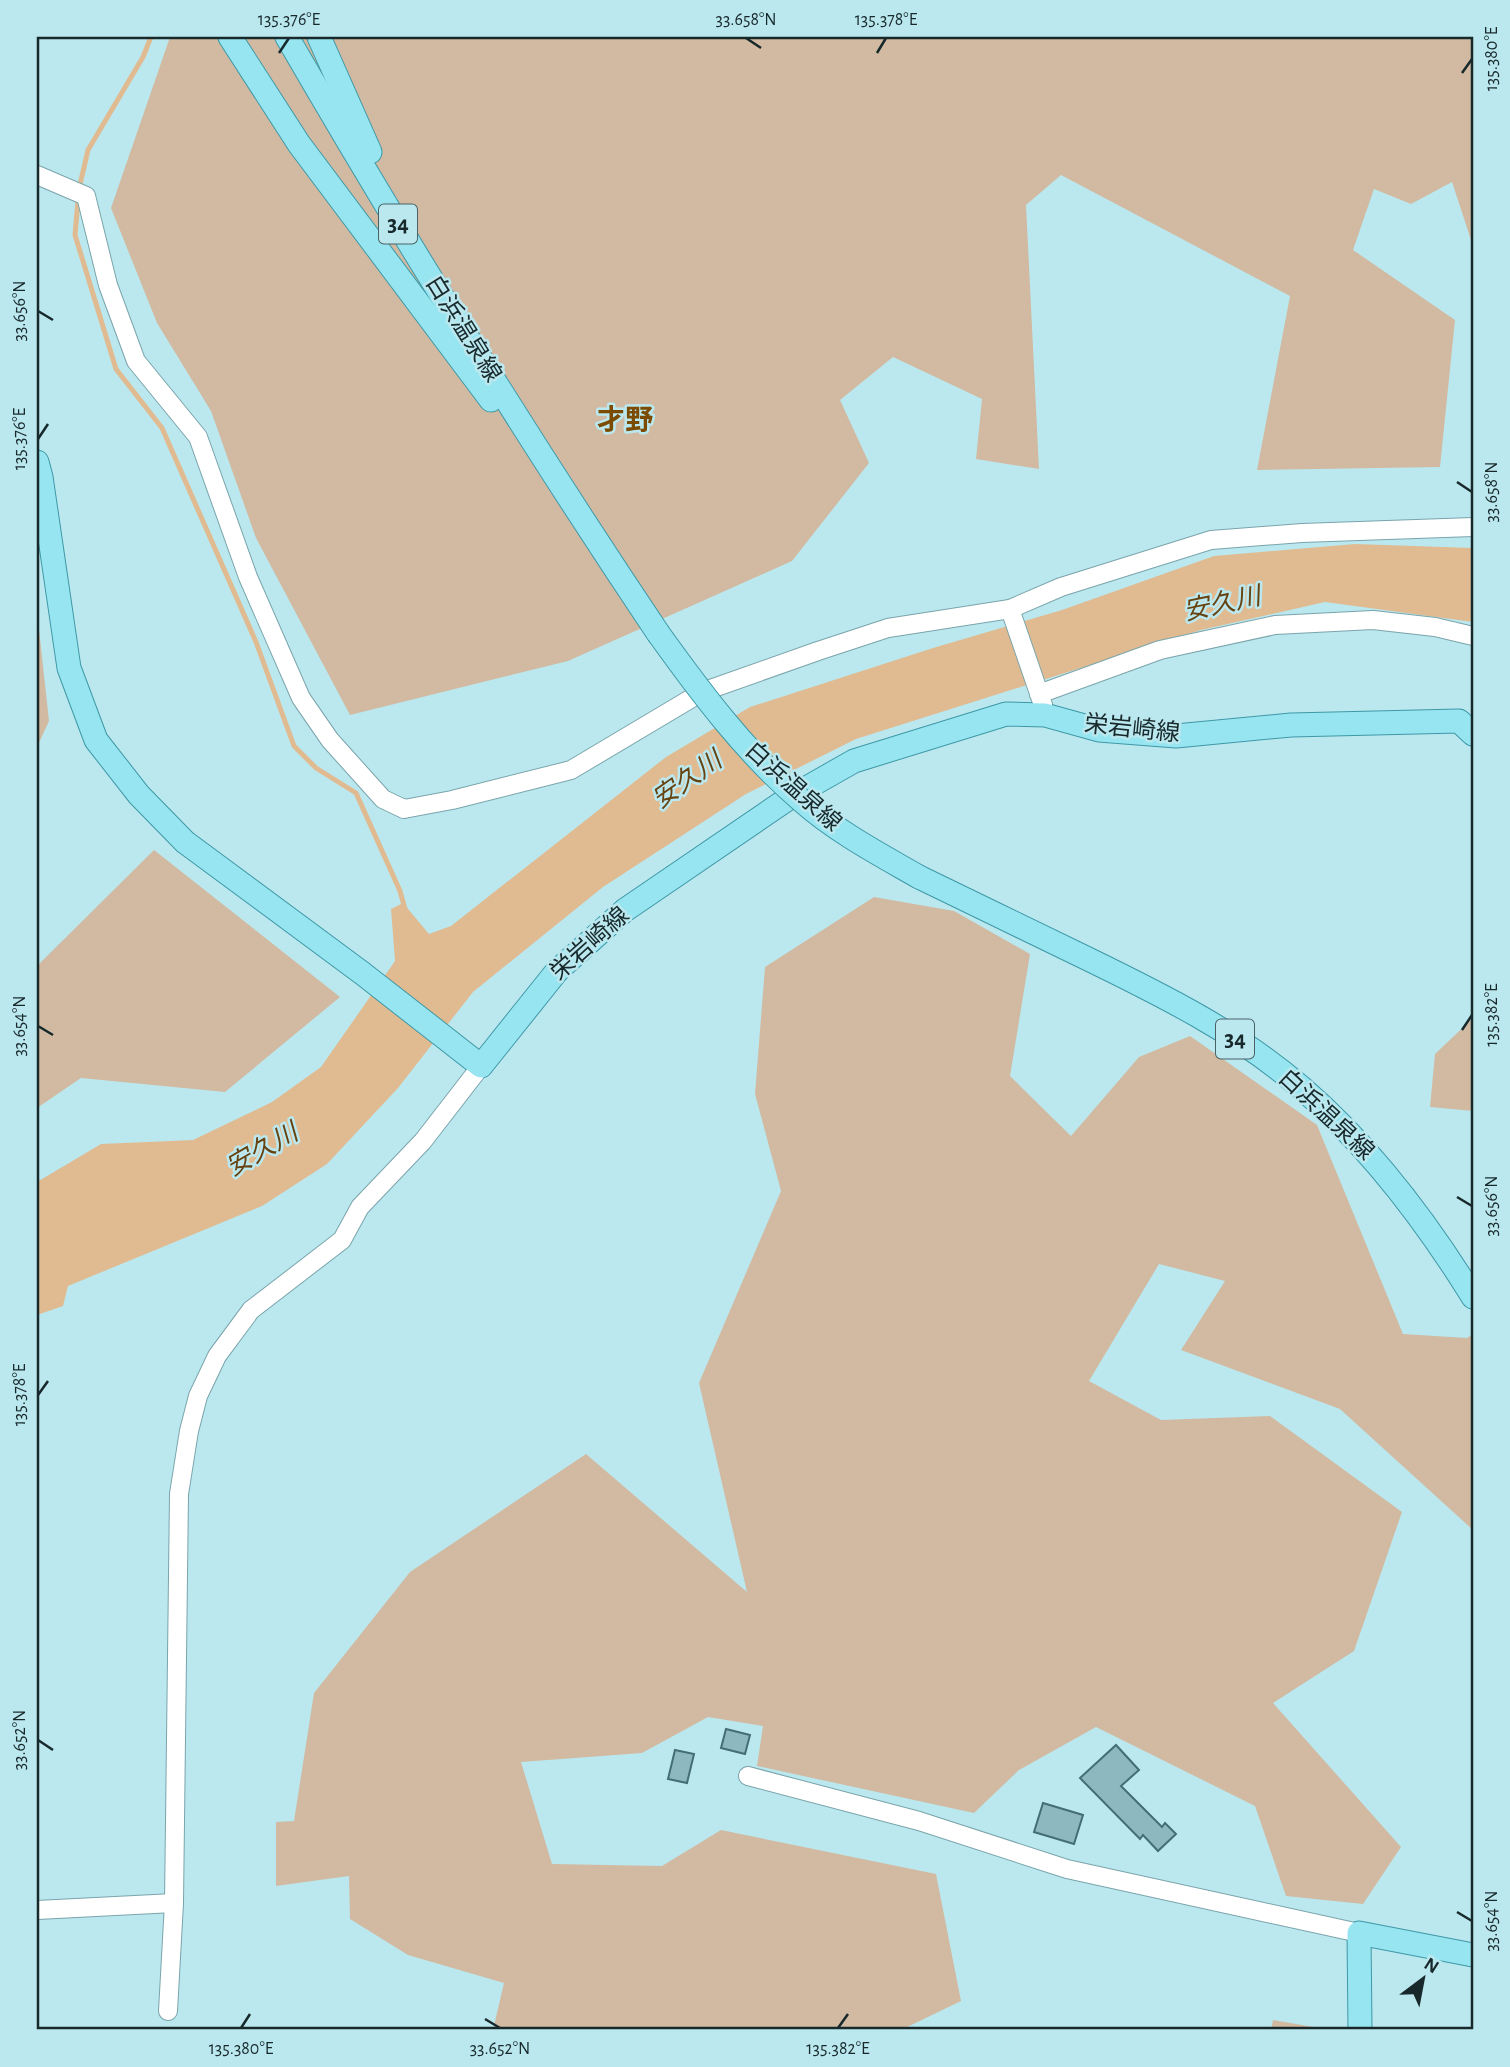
<svg xmlns="http://www.w3.org/2000/svg" width="1510" height="2067" viewBox="0 0 1510 2067" font-family="'Alegreya Sans','Noto Sans JP',sans-serif">
<style>
.green{fill:#d1baa1}
.water{fill:#e0bb91}
.lines{fill:none;stroke-linecap:round;stroke-linejoin:round}
.stream{stroke:#e0bb91;stroke-width:5}
.building{fill:#8db8bf;stroke:#446d74;stroke-width:2}
.minor-casing{stroke:#7aa4ab;stroke-width:20}
.major-casing{stroke:#3e98a6;stroke-width:25}
.minor{stroke:#fff;stroke-width:18}
.major{stroke:#97e5f1;stroke-width:23}
.major-bridge-casing{stroke:#3e98a6;stroke-width:25;stroke-linecap:butt}
.major-bridge{stroke:#97e5f1;stroke-width:23}
.ticks{fill:none;stroke:#18292c;stroke-width:2.5}
.labels{text-anchor:middle;dominant-baseline:central;stroke-width:5;stroke-linejoin:round;paint-order:stroke}
.shield{fill:#bbe8ef;stroke:#496266;stroke-width:2}
.shield-label{font-size:23px;font-weight:bold;fill:#18292c}
.street-label{font-size:24px;fill:#18292c;stroke:#bbe8ef}
.water-label{font-size:26px;font-style:italic;fill:#674311;stroke:#bbe8ef}
.quarter-label{font-size:28px;font-weight:bold;fill:#7a4b00;stroke:#bbe8ef}
.neatline{fill:none;stroke:#18292c;stroke-width:2.5}
.ticks-label{font-size:18px;text-anchor:middle;fill:#18292c}
</style>
<rect width="100%" height="100%" fill="#bbe8ef"/>
<g class="green">
<path d="M 170,37 L 1473,37 L 1473,246 L 1452,182 L 1411,204 L 1374,189 L 1353,250 L 1455,320 L 1440,467 L 1257,470 L 1290,296 L 1061,175 L 1026,205 L 1039,469 L 976,459 L 982,399 L 893,357 L 840,400 L 869,463 L 792,561 L 568,661 L 350,715 L 256,538 L 211,411 L 157,323 L 111,208 Z"/>
<path d="M 37,611 L 49,721 L 37,747 Z"/>
<path d="M 154,850 L 340,997 L 225,1092 L 81,1078 L 37,1108 L 37,966 Z"/>
<path d="M 874,897 L 954,911 L 1030,954 L 1010,1076 L 1071,1136 L 1139,1057 L 1190,1036 L 1317,1125 L 1403,1334 L 1467,1338 L 1473,1334 L 1473,1530 L 1340,1409 L 1181,1350 L 1225,1281 L 1159,1264 L 1089,1381 L 1161,1420 L 1270,1416 L 1402,1512 L 1354,1651 L 1273,1703 L 1401,1847 L 1363,1904 L 1286,1896 L 1255,1806 L 1096,1727 L 1019,1770 L 974,1813 L 757,1766 L 763,1726 L 708,1717 L 642,1753 L 521,1762 L 552,1864 L 662,1866 L 721,1830 L 936,1874 L 961,2001 L 901,2030 L 493,2030 L 504,1983 L 408,1955 L 350,1919 L 349,1876 L 276,1886 L 276,1822 L 294,1821 L 314,1693 L 410,1572 L 586,1454 L 747,1592 L 699,1383 L 781,1191 L 755,1094 L 765,967 Z"/>
<path d="M 1473,1018 L 1473,1111 L 1430,1107 L 1435,1054 Z"/>
<path d="M 1273,2020 L 1331,2030 L 1271,2030 Z"/>
</g>
<path class="water" d="M 1355,544 L 1473,548 L 1473,622 L 1325,602 L 1201,630 L 856,739 L 746,794 L 603,887 L 473,992 L 398,1088 L 327,1164 L 262,1206 L 68,1286 L 63,1306 L 37,1315 L 37,1182 L 101,1144 L 193,1140 L 272,1102 L 321,1067 L 395,961 L 391,909 L 403,903 L 429,934 L 451,926 L 666,757 L 750,707 L 933,648 L 1062,610 L 1214,556 Z"/>
<g class="lines">
<path class="stream" d="M 151,37 L 143,57 L 88,150 L 79,189 L 75,235 L 116,369 L 162,428 L 256,642 L 294,746 L 316,768 L 356,793 L 400,891 L 405,909"/>
</g>
<g class="building">
<path d="M 726,1729 L 750,1735 L 745,1754 L 721,1748 Z"/>
<path d="M 1116,1745 L 1139,1770 L 1121,1786 L 1162,1827 L 1165,1823 L 1176,1834 L 1158,1851 L 1143,1835 L 1140,1839 L 1080,1778 Z"/>
<path d="M 675,1750 L 694,1754 L 687,1783 L 668,1779 Z"/>
<path d="M 1043,1803 L 1083,1815 L 1074,1844 L 1034,1832 Z"/>
</g>
<g class="lines">
<defs>
<g id="minor">
<path d="M 37,175 L 86,196 L 108,285 L 136,361 L 198,437 L 248,577 L 301,698 L 330,740 L 383,799 L 404,809 L 452,800 L 571,770 L 702,692 L 818,651 L 888,628 L 1010,609 L 1061,587 L 1211,540 L 1302,533 L 1473,527"/>
<path d="M 1010,609 L 1043,705"/>
<path d="M 1039,694 L 1160,650 L 1275,625 L 1373,620 L 1435,627 L 1473,636"/>
<path d="M 748,1776 L 919,1821 L 1067,1869 L 1359,1933"/>
<path d="M 37,1910 L 174,1903"/>
<path d="M 168,2011 L 174,1903 L 179,1494 L 189,1431 L 198,1396 L 217,1356 L 251,1310 L 342,1240 L 360,1207 L 423,1141 L 481,1066"/>
</g>
<g id="major">
<path d="M 230,37 L 299,144 L 491,400"/>
<path d="M 287,37 C 404,239 528,439 658,633"/>
<path d="M 319,37 L 370,152"/>
<path d="M 37,462 L 41,477 L 69,668 L 96,740 L 139,795 L 185,842 L 362,973 L 481,1066 L 557,971 L 625,910 L 789,798 L 854,761 L 1006,714 L 1045,715 L 1099,730 L 1176,736 L 1291,725 L 1459,721 L 1473,734"/>
<path d="M 919,877 C 975,904 1030,931 1086,958 C 1162,995 1239,1033 1303,1089 C 1371,1148 1426,1221 1473,1297"/>
<path d="M 1360,2030 L 1359,1933 L 1473,1955"/>
</g>
</defs>
<use href="#minor" class="minor-casing"/>
<use href="#major" class="major-casing"/>
<use href="#minor" class="minor"/>
<use href="#major" class="major"/>
<defs>
<path id="major-bridge" d="M 658,633 C 701,693 746,753 802,801 C 837,832 879,854 919,877"/>
</defs>
<use href="#major-bridge" class="major-bridge-casing"/>
<use href="#major-bridge" class="major-bridge"/>
</g>
<path class="ticks" d="M 746,38 L 761,48M 279,53 L 289,38M 877,53 L 886,38M 1462,73 L 1472,59M 38,311 L 53,320M 38,439 L 48,424M 1457,482 L 1472,492M 38,1026 L 53,1035M 1462,1030 L 1472,1015M 1457,1197 L 1472,1206M 38,1395 L 48,1381M 38,1740 L 53,1750M 1457,1912 L 1472,1921M 485,2019 L 500,2028M 241,2028 L 250,2014M 838,2028 L 848,2014"/>
<g class="labels">
<g class="shield">
<rect x="379" y="204.5" width="38" height="39" rx="5"/>
<rect x="1216" y="1019.5" width="38" height="39" rx="5"/>
</g>
<g class="shield-label">
<text x="398" y="224">34</text>
<text x="1235" y="1039">34</text>
</g>
<g class="street-label">
<text transform="translate(463 329) rotate(58)">白浜温泉線</text>
<text transform="translate(1132 729) rotate(6)">栄岩崎線</text>
<text transform="translate(793 787) rotate(42)">白浜温泉線</text>
<text transform="translate(590 944) rotate(-42)">栄岩崎線</text>
<text transform="translate(1326 1115) rotate(43)">白浜温泉線</text>
</g>
<g class="water-label">
<text transform="translate(1222 604) rotate(-12)">安久川</text>
<text transform="translate(687 780) rotate(-35)">安久川</text>
<text transform="translate(262 1150) rotate(-30)">安久川</text>
</g>
<g class="quarter-label">
<text x="625" y="421">才野</text>
</g>
</g>
<rect width="1510" height="2067" fill="none" stroke="#bbe8ef" stroke-width="77"/>
<g transform="translate(1423 1979) rotate(32)" stroke="#bbe8ef" stroke-width="5" paint-order="stroke">
<path d="M0-5L12 26L0 18L-12 26Z" fill="#18292c"/>
<text y="-10" font-size="19" font-weight="bold" text-anchor="middle" fill="#18292c">N</text>
</g>
<rect x="38" y="38" width="1434" height="1990" class="neatline"/>
<g class="ticks-label">
<text x="289" y="25">135.376°E</text>
<text x="746" y="25">33.658°N</text>
<text x="886" y="25">135.378°E</text>
<text transform="translate(1491 59) rotate(-90)" y="6">135.380°E</text>
<text transform="translate(19 311) rotate(-90)" y="6">33.656°N</text>
<text transform="translate(19 439) rotate(-90)" y="6">135.376°E</text>
<text transform="translate(1491 492) rotate(-90)" y="6">33.658°N</text>
<text transform="translate(1491 1015) rotate(-90)" y="6">135.382°E</text>
<text transform="translate(19 1026) rotate(-90)" y="6">33.654°N</text>
<text transform="translate(1491 1206) rotate(-90)" y="6">33.656°N</text>
<text transform="translate(19 1395) rotate(-90)" y="6">135.378°E</text>
<text transform="translate(19 1740) rotate(-90)" y="6">33.652°N</text>
<text transform="translate(1491 1921) rotate(-90)" y="6">33.654°N</text>
<text x="241" y="2054">135.380°E</text>
<text x="500" y="2054">33.652°N</text>
<text x="838" y="2054">135.382°E</text>
</g>
</svg>
